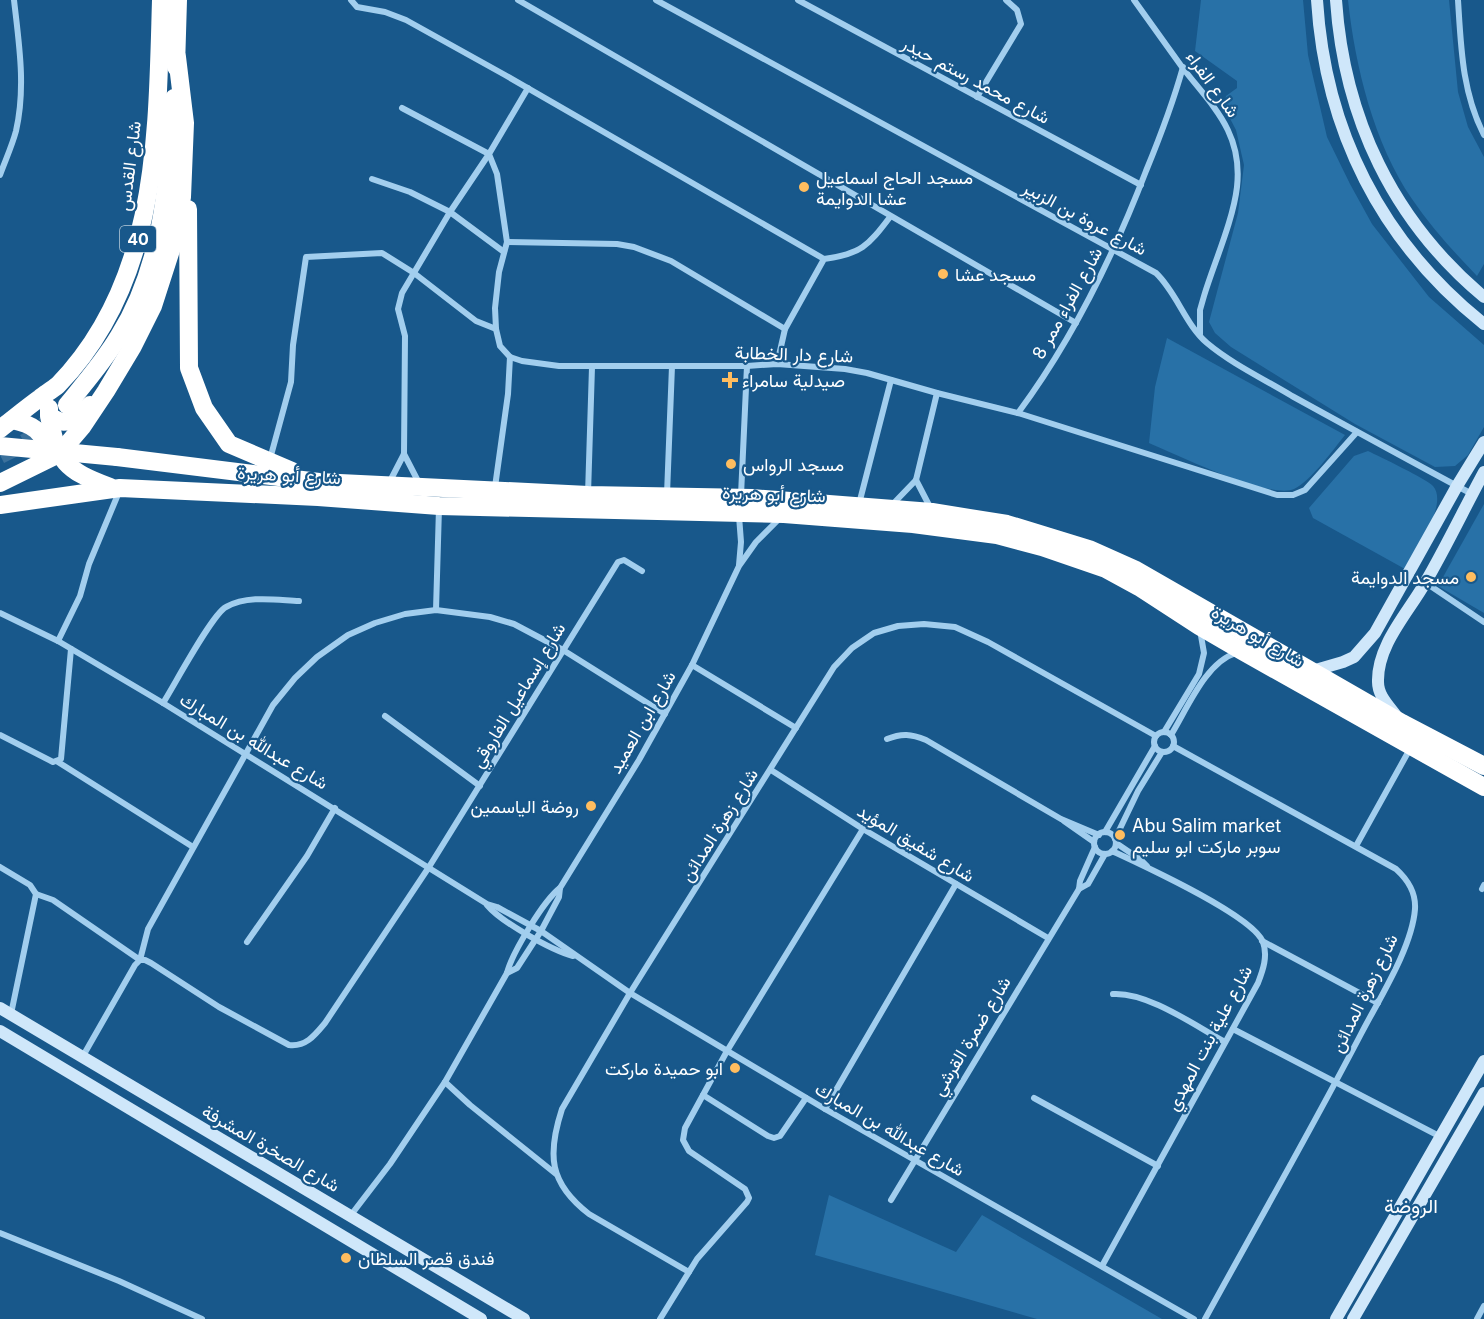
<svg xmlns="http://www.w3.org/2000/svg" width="1484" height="1319" viewBox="0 0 1484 1319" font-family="Inter,Vazirmatn,sans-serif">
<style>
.green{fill:#2871a7}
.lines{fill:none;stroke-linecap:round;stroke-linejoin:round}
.highway-tunnel{stroke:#3b719c;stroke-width:18;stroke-dasharray:18 9;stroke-linecap:butt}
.street{stroke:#a2ceee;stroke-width:6}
.secondary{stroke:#cfe7fa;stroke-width:12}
.highway{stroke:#fff;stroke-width:18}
.highway-bridge{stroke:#fff;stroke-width:18}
.poi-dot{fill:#ffbd5f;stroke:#18588b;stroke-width:2}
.labels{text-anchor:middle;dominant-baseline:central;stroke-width:4.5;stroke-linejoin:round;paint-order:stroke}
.shield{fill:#18588b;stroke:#bacddc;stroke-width:1.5}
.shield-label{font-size:16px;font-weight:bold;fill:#fff}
.street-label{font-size:18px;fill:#fff;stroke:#18588b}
.poi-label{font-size:18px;fill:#fff;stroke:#18588b;text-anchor:start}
.neighbourhood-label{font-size:20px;fill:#fff;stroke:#18588b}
</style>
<rect width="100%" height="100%" fill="#18588b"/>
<g class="green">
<path d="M 1201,0 L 1303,0 L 1308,55 L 1327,137 L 1350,184 L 1372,224 L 1429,297 L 1484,345 L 1484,427 L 1468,455 L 1455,466 L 1435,467 L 1355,424 L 1231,347 L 1215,333 L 1209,322 L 1238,213 L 1244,165 L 1236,130 L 1224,107 L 1226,96 L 1237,88 L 1237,81 L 1195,51 Z"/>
<path d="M 1348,0 L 1449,0 L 1458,92 L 1468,127 L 1484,157 L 1484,264 L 1477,276 C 1454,252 1431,227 1412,199 C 1374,144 1355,66 1348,0 Z"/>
<path d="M 1167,338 L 1345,435 C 1333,450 1311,481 1294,489 C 1270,500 1175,454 1149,443 L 1155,387 Z"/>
<path d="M 1368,451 C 1380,457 1427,479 1433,486 C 1449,504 1415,551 1405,569 L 1313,518 L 1309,508 L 1354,456 Z"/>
<path d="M 1484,504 L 1484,613 L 1438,586 Z"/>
<path d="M 829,1195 L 956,1252 L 982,1215 L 1162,1319 L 1037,1319 L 815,1255 Z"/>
</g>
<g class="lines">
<path class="highway-tunnel" d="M 0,455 L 28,441 L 67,405"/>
<g class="street">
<path d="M 351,0 L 357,7 L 385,12 L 406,20 L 505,75 L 824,259"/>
<path d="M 518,0 L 1076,323"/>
<path d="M 656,0 L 1156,273 C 1177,293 1185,324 1207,343 C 1232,364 1264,379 1292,396 C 1352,429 1412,462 1472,494"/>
<path d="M 798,0 L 1141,185"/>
<path d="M 1134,0 C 1150,22 1166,45 1182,67 C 1212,106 1243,132 1237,187 C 1233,221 1214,263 1204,296 L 1200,310 L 1200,334"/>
<path d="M 1458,0 C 1461,47 1462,92 1484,135"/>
<path d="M 528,88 L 489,154 L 497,174 L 507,242 L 499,272 L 495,308 L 496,329 L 500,346 L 510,357 L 522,361 L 559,366 L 747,366 L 777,364 L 845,369 L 867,373 L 937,393 L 1018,413 L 1277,495 L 1293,495 L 1305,490 L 1357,432"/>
<path d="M 977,97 L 1021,24 L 1017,10 L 1006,0"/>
<path d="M 0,175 C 5,161 12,146 16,131 C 26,87 19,44 14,0"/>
<path d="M 372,179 L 410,192 L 450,212 L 504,252"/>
<path d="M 507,242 L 617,244 L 634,247 L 671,261 L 785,329"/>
<path d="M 777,364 L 785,329 L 824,259 C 861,254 868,246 890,217"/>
<path d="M 1018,413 C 1073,339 1113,257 1146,171 C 1160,137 1173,103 1183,67"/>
<path d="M 404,454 L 419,483"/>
<path d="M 270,459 L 291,382 L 293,345 L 306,257 L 382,253 L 414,273 L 476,321 L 496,329"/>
<path d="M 916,480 L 931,509"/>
<path d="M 389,483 L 404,454 L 405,336 L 398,309 L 402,293 L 450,212 L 489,154 L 402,108"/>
<path d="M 495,487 L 508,394 L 510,357"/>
<path d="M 588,494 L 592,367"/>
<path d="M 667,494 L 672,366"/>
<path d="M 741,495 L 747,366"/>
<path d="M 859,504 L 891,380"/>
<path d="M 891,506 L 916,480 L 937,393"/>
<path d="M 739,516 L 741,542 L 739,565"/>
<path d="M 1426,583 L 1484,622"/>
<path d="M 436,610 L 439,508"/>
<path d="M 0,613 L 58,641 L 163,703 L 487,904 L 497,907 L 541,931 L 630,993 L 825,1109 L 1194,1319"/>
<path d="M 58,641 L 80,596 L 89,564 L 119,492"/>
<path d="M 692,665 L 796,728"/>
<path d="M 163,703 C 174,686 212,614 226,607 C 248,595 276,600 299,601"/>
<path d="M 385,716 L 480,786"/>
<path d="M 1164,732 L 1199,674 L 1204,653 L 1200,630"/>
<circle cx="1164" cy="742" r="10"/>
<path d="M 0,735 L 53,762 L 61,759 L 71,649"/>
<path d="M 1171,735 C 1187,709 1206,662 1236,653"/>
<path d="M 887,739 C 902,733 911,734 926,740 L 1061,819 L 1099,835"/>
<path d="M 1173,746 L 1396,869 C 1408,880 1416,892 1415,909 C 1412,948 1379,999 1361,1034 C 1311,1130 1257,1224 1205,1319"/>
<path d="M 58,762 L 193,847"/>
<path d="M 771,770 L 863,829 L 1048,938"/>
<path d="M 1064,821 L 1094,842"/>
<path d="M 1105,832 L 1155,746"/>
<circle cx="1105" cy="843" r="11"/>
<path d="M 1115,839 L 1138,791 L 1162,752"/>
<path d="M 1116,843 L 1141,860 L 1147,866"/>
<path d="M 1356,846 L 1411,747"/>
<path d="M 0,867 L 30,885 L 36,894 L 11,1014"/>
<path d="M 1079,889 L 1088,884 L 1105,854"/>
<path d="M 1482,889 L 1484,885"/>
<path d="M 36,894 L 53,900 L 140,960 L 145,960 L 151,963 L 219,1007 L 289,1045 C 306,1047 315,1035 325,1023 L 429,867 L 618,562 L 624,560 L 642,571"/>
<path d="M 487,905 C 501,922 551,950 573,956"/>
<path d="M 1262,941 L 1378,1003"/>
<path d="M 247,942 L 307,856 L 335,808"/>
<path d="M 507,973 L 517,968 L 541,931 L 559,897 L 560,888"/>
<path d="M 1113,994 C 1148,992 1194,1025 1225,1042"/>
<path d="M 1233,1029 L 1441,1137"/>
<path d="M 83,1056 L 135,965 L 140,960 L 148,929 L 273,705 L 295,678 L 317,657 L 348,635 L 375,623 L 405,614 L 436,610 L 490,617 L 514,624 L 563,650 L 665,714"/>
<path d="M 445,1082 L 470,1105 L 556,1174"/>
<path d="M 703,1095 L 768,1136 L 774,1138 L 780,1136 L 806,1098"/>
<path d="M 1034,1098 L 1158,1166"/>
<path d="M 825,1109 L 956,884"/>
<path d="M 891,1200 L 1079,889 L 1080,881 L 1095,847"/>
<path d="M 351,1215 L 390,1164 L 445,1082 L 507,973 C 512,953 544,900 560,888 L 639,760 L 692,665 L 739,566 L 756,542 L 779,519"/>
<path d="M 0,1233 L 119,1281 L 202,1319"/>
<path d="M 1102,1266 L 1258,983 C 1263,970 1268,956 1263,942 C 1252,915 1142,865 1112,851"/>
<path d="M 689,1272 L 589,1214 C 549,1183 547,1155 562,1109 L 630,993 L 834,667 L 852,648 L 874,633 L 898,626 L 924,624 L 955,627 L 988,642 L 1156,736"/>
<path d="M 660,1319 L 697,1259 L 747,1202 L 749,1198 L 745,1189 L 689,1151 L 683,1140 L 685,1128 L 727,1051 L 863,829"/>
<path d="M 1477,1319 L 1484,1306"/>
</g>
<g class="secondary">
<path d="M 1317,0 C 1325,130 1381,242 1484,324"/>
<path d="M 1336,0 C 1344,118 1393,221 1484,297"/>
<path d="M 1312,671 L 1343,662 L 1354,657 L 1375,633 L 1457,486 L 1484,442"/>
<path d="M 1397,717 C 1389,706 1378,696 1378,682 C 1377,645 1408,613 1425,583 C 1446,547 1464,509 1484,472"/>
<path d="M 0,1008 L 524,1319"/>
<path d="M 0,1031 L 481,1319"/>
<path d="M 1336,1319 L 1484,1061"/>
<path d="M 1353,1319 L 1484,1093"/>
</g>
<g class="highway">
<path d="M 176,67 L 178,0"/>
<path d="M 188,209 L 189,368 L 204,408 L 229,444 L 292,471"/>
<path d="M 67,405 C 85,383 104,361 119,336 C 164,264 168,180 174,98"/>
<path d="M 49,408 L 49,415 C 66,430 77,417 90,405"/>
<path d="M 49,415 C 57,462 65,470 110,487"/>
<path d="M 12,420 C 31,424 47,431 44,454"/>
<path d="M 0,429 C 13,419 26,408 40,398 C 45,394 52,390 58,385 C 159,281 157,135 161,0"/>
<path d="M 117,457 L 319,482 L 588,495 L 752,498 L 932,512 L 1007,524 L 1089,549 L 1136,570 L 1402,723 L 1484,766"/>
<path d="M 0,483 L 59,454 L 82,427 L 106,391 L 133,346 L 153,306 L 172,247 L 182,197 L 185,123 L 177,57"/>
<path d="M 0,505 L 120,488 L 318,497 L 439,506 L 784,514 L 913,524 L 997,535 L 1042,547 L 1106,569 L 1139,587 L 1199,626 L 1242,651 L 1484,787"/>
</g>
<path class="highway-bridge" d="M 0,446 L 117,457"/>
</g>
<g class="poi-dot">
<circle cx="804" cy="187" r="6"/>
<circle cx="943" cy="274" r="6"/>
<path d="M727 371h6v6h6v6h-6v6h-6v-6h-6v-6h6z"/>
<circle cx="731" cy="464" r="6"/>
<circle cx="1471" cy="577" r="6"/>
<circle cx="591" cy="806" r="6"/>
<circle cx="1120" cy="835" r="6"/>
<circle cx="735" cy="1068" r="6"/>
<circle cx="346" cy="1258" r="6"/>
</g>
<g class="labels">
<rect class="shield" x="120" y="226" width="36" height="26" rx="4.5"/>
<g class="shield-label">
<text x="138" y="239">40</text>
</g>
<g class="street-label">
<text transform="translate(976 80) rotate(28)">شارع محمد رستم حيدر</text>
<text transform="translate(1213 84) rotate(54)">شارع الفراء</text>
<text transform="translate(129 166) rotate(-83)">شارع القدس</text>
<text transform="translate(1085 218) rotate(28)">شارع عروة بن الزبير</text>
<text transform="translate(1067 303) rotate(-61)">شارع الفراء ممر 8</text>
<text transform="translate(794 354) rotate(2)">شارع دار الخطابة</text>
<text transform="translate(289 475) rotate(3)">شارع أبو هريرة</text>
<text transform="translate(774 494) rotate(2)">شارع أبو هريرة</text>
<text transform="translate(1258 636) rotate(30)">شارع أبو هريرة</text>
<text transform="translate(518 695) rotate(-59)">شارع إسماعيل الفاروقي</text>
<text transform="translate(642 722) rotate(-60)">شارع ابن العميد</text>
<text transform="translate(254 741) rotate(31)">شارع عبدالله بن المبارك</text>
<text transform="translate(719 825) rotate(-58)">شارع زهرة المدائن</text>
<text transform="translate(916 843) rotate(31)">شارع شفيق المؤيد</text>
<text transform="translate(1364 993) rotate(-64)">شارع زهرة المدائن</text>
<text transform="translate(971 1036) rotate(-59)">شارع ضمرة القرشي</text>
<text transform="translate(1209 1038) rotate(-62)">شارع علية بنت المهدي</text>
<text transform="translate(890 1129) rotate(30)">شارع عبدالله بن المبارك</text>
<text transform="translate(271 1148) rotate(30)">شارع الصخرة المشرفة</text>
</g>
<g class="poi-label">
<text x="816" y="177">مسجد الحاج اسماعيل<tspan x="816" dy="21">عشا الدوايمة</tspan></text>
<text x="955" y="274">مسجد عشا</text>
<text x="742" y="380">صيدلية سامراء</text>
<text x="743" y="464">مسجد الرواس</text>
<text x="1459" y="577" text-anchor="end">مسجد الدوايمة</text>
<text x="579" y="806" text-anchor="end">روضة الياسمين</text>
<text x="1132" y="825">Abu Salim market<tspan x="1132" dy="21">سوبر ماركت ابو سليم</tspan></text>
<text x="723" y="1068" text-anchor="end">ابو حميدة ماركت</text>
<text x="358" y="1258">فندق قصر السلطان</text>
</g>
<g class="neighbourhood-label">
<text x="1411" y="1206">الروضة</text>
</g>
</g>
</svg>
